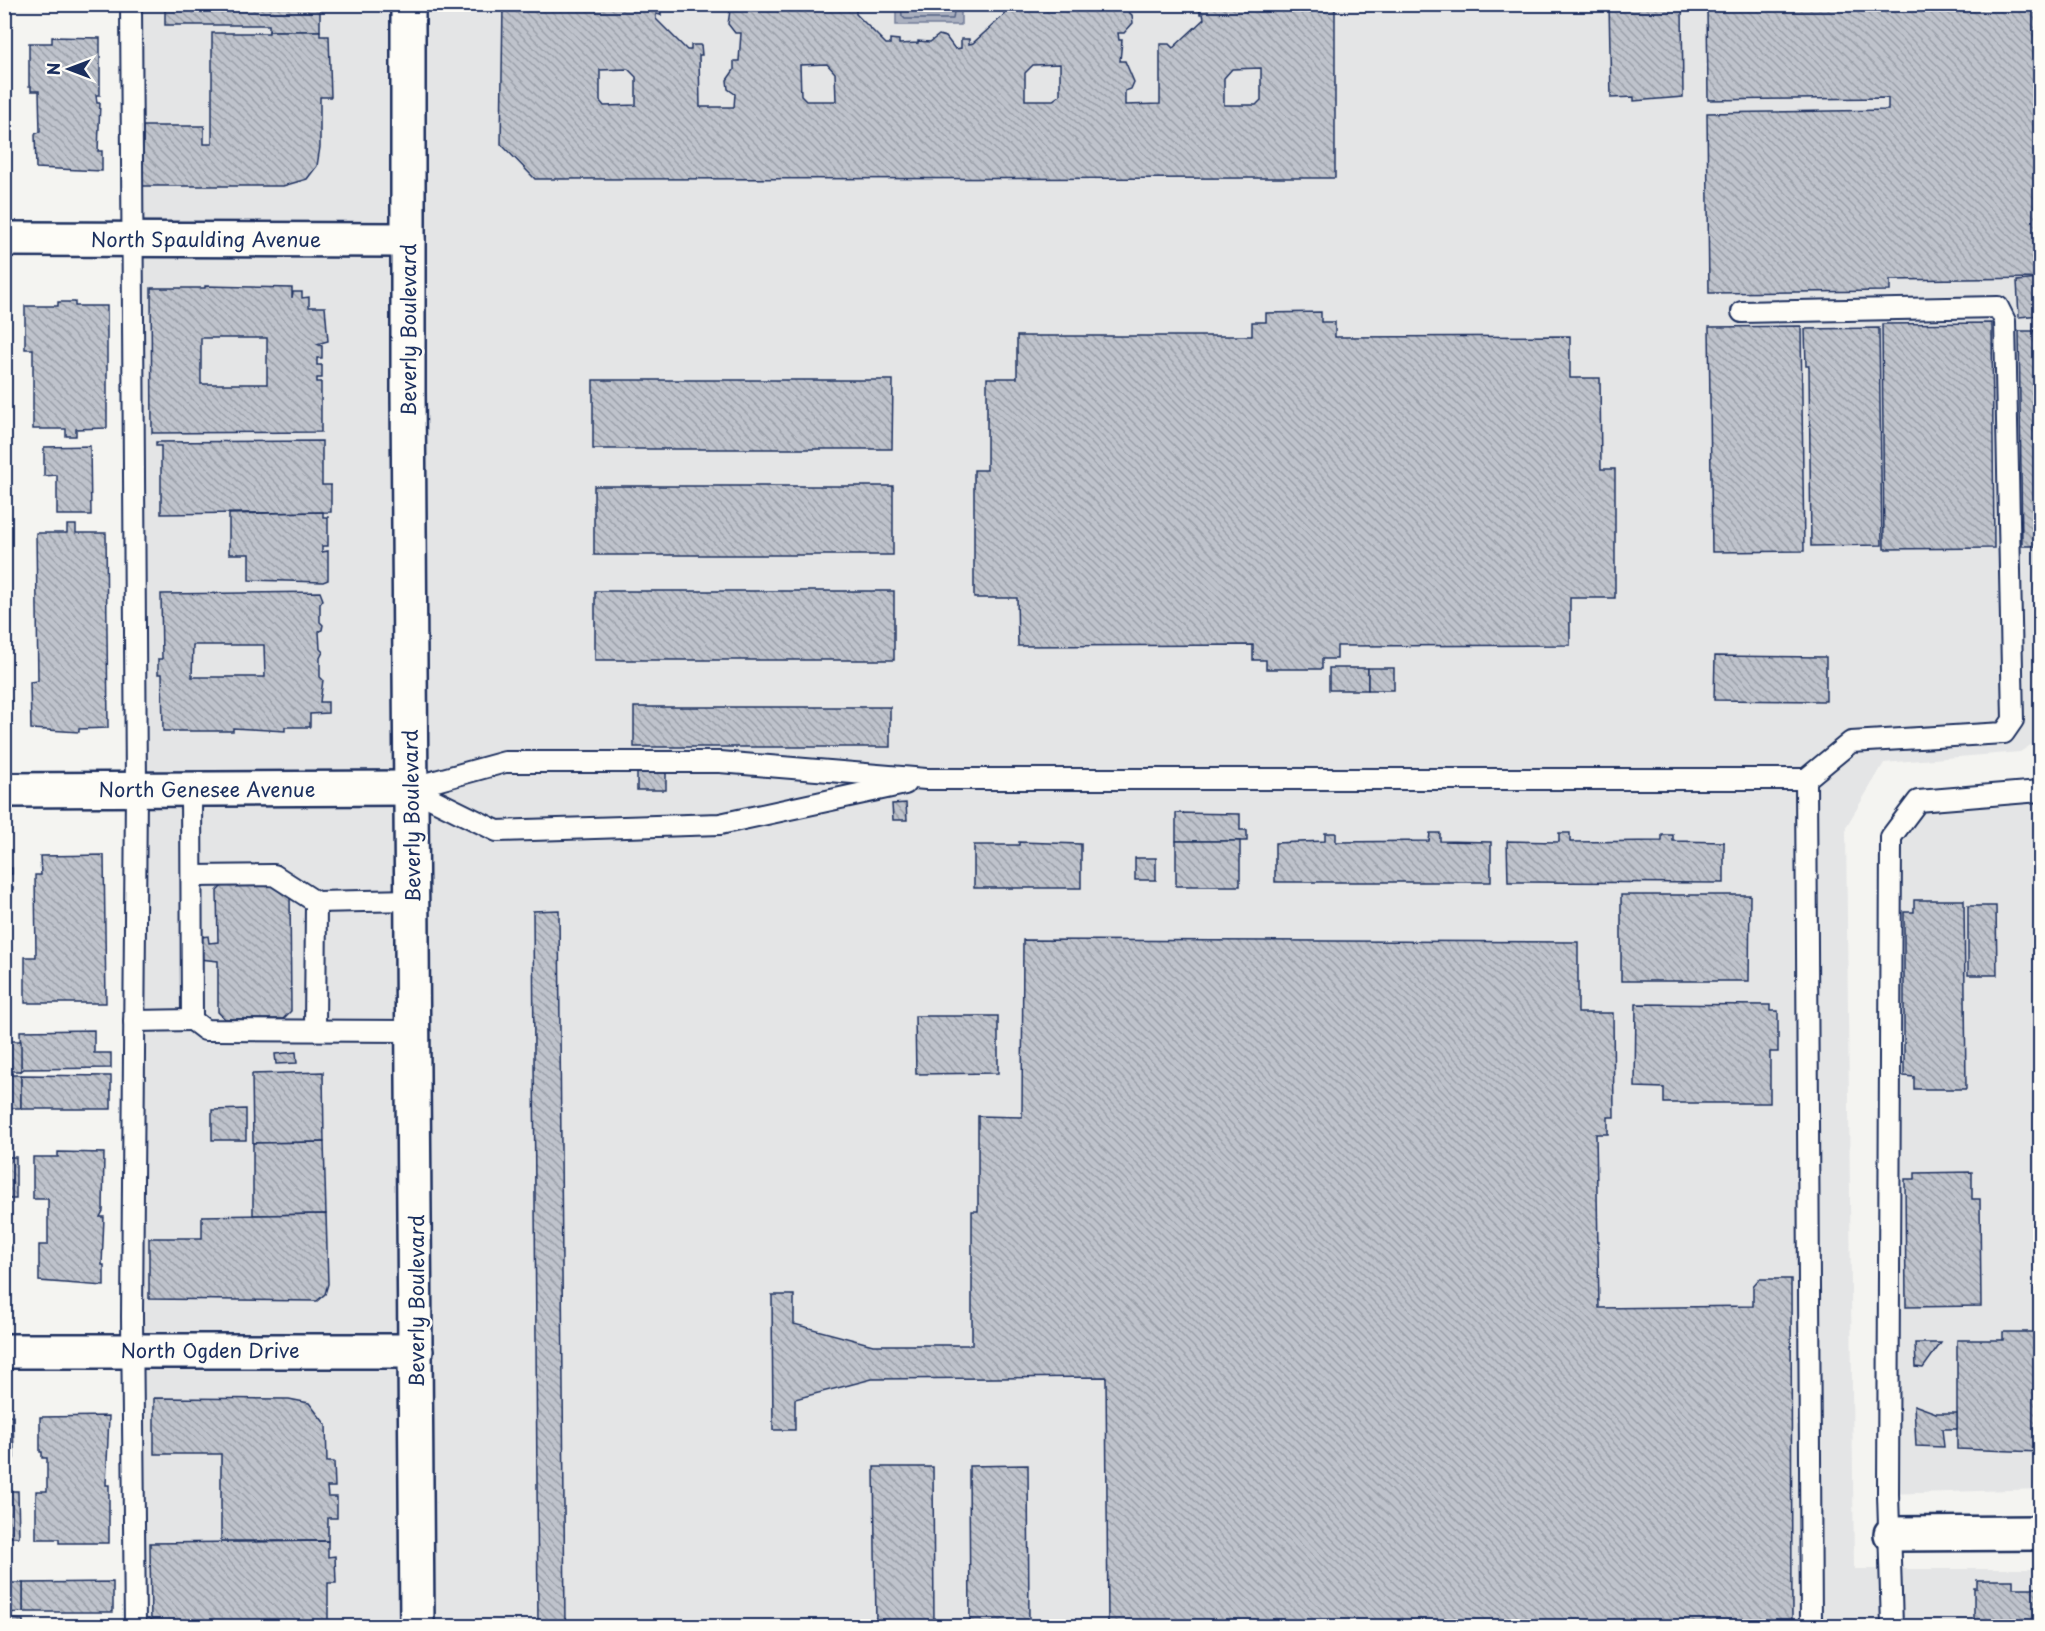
<svg xmlns="http://www.w3.org/2000/svg" width="2045" height="1631" viewBox="0 0 2045 1631" font-family="'Playpen Sans',sans-serif">
<style>
.built{fill:#e4e5e6}
.water{fill:#aab0bf;stroke:#717c98;stroke-width:1.5}
.lines{fill:none;stroke-linecap:round;stroke-linejoin:round}
.shore{stroke:#546385;stroke-width:1.5}
.building{fill:url(#building-back-hatch);stroke:#1b2f5e;stroke-width:1.5;fill-rule:evenodd}
.lane-casing{stroke:#1b2f5e;stroke-width:24}
.street-casing{stroke:#1b2f5e;stroke-width:38}
.secondary-casing{stroke:#1b2f5e;stroke-width:38}
.lane{stroke:#fdfcf7;stroke-width:20}
.street{stroke:#fdfcf7;stroke-width:33}
.secondary{stroke:#fdfcf7;stroke-width:33}
.labels{text-anchor:middle;dominant-baseline:central;stroke-width:5;stroke-linejoin:round;paint-order:stroke}
.street-label{font-size:20px;fill:#1b2f5e;stroke:#fdfcf7}
</style>
<defs>
<pattern id="building-back-hatch" width="6" height="6" patternUnits="userSpaceOnUse" patternTransform="scale(1.5)"><rect width="6" height="6" fill="#bfc3cc"/><path d="M-1 5l2 2M0 0l6 6M5-1l2 2" fill="none" stroke="#9a9fa9"/></pattern>
</defs>
<rect width="100%" height="100%" fill="#f4f4f1"/>
<filter id="ink" filterUnits="userSpaceOnUse"><feTurbulence type="fractalNoise" baseFrequency=".0167" numOctaves="2"/><feDisplacementMap in="SourceGraphic" scale="12" xChannelSelector="R" yChannelSelector="G"/><feConvolveMatrix kernelMatrix="1 2 1 2 8 2 1 2 1" color-interpolation-filters="sRGB"/></filter>
<g filter="url(#ink)">
<g class="built">
<path d="M 126,5 L 2040,5 L 2040,739 L 2020,752 L 1884,763 L 1846,827 L 1854,1569 L 2040,1569 L 2040,1626 L 135,1626 Z"/>
<path d="M 2040,791 L 2040,1489 L 1888,1494 L 1891,837 L 1918,801 Z"/>
</g>
<rect class="water" x="896" y="5" width="65" height="20"/>
<g class="lines">
<path class="shore" d="M 901,4 L 902,16 L 905,19 L 953,19 L 955,4"/>
</g>
<g class="building">
<path d="M 165,4 L 320,4 L 320,31 L 269,31 L 269,25 L 165,25 Z"/>
<path d="M 503,4 L 661,5 L 661,15 L 656,14 L 656,19 L 687,50 L 691,50 L 691,45 L 701,45 L 702,55 L 699,55 L 700,107 L 734,107 L 735,94 L 728,89 L 727,80 L 734,70 L 734,61 L 739,61 L 741,33 L 735,33 L 728,24 L 731,4 L 860,4 L 860,10 L 856,10 L 856,14 L 886,44 L 890,44 L 890,39 L 899,40 L 899,44 L 918,43 L 918,41 L 930,42 L 939,35 L 946,37 L 955,49 L 961,48 L 961,39 L 969,39 L 969,44 L 973,43 L 1004,15 L 1004,9 L 999,9 L 999,4 L 1128,4 L 1124,7 L 1132,15 L 1133,23 L 1124,33 L 1118,33 L 1119,40 L 1122,40 L 1120,61 L 1125,61 L 1134,82 L 1131,89 L 1125,91 L 1125,105 L 1160,104 L 1160,44 L 1169,44 L 1173,48 L 1204,19 L 1203,14 L 1200,14 L 1199,4 L 1335,4 L 1335,178 L 535,179 L 501,144 ZM 827,64 L 835,73 L 836,101 L 806,101 L 801,96 L 800,65 ZM 1060,64 L 1060,95 L 1053,100 L 1025,100 L 1025,73 L 1033,65 ZM 1261,68 L 1261,100 L 1256,105 L 1224,105 L 1224,78 L 1232,69 ZM 628,69 L 636,77 L 636,105 L 604,106 L 600,101 L 600,70 Z"/>
<path d="M 1609,4 L 1682,4 L 1683,97 L 1634,101 L 1634,97 L 1611,98 Z"/>
<path d="M 1707,4 L 2040,4 L 2040,278 L 1890,280 L 1890,291 L 1709,293 L 1707,113 L 1888,110 L 1888,98 L 1708,100 Z"/>
<path d="M 269,31 L 320,31 L 320,36 L 329,36 L 331,97 L 320,97 L 320,147 L 317,166 L 307,179 L 283,186 L 143,186 L 143,126 L 204,126 L 204,144 L 212,144 L 212,33 L 269,33 Z"/>
<path d="M 52,37 L 100,38 L 100,95 L 96,95 L 97,103 L 100,103 L 98,151 L 102,151 L 102,171 L 36,168 L 35,134 L 40,132 L 39,91 L 31,91 L 31,86 L 29,86 L 29,43 L 52,43 Z"/>
<path d="M 2040,279 L 2040,315 L 2019,317 L 2017,281 Z"/>
<path d="M 205,286 L 292,288 L 292,298 L 293,292 L 302,292 L 302,298 L 309,297 L 309,307 L 325,307 L 328,341 L 317,344 L 322,346 L 322,358 L 317,358 L 317,365 L 322,365 L 322,378 L 317,378 L 317,382 L 321,382 L 321,432 L 152,433 L 151,288 L 205,288 ZM 201,338 L 267,338 L 267,384 L 201,384 Z"/>
<path d="M 58,302 L 75,302 L 75,306 L 107,306 L 107,428 L 76,429 L 76,436 L 66,436 L 66,429 L 33,429 L 33,349 L 25,349 L 25,306 L 58,306 Z"/>
<path d="M 1321,312 L 1321,322 L 1335,322 L 1335,337 L 1570,336 L 1570,378 L 1600,378 L 1601,469 L 1615,469 L 1615,598 L 1570,598 L 1570,645 L 1337,646 L 1337,659 L 1322,659 L 1322,669 L 1266,669 L 1266,660 L 1253,660 L 1253,645 L 1018,646 L 1017,598 L 974,598 L 974,470 L 987,470 L 987,378 L 1017,378 L 1017,336 L 1252,336 L 1252,322 L 1266,322 L 1266,313 Z"/>
<path d="M 1992,323 L 1994,548 L 1884,549 L 1882,324 Z"/>
<path d="M 1801,326 L 1804,551 L 1712,552 L 1709,327 Z"/>
<path d="M 1879,328 L 1882,545 L 1811,546 L 1809,366 L 1806,366 L 1805,329 Z"/>
<path d="M 2019,331 L 2040,331 L 2040,546 L 2022,546 Z"/>
<path d="M 593,380 L 893,380 L 892,449 L 593,449 Z"/>
<path d="M 322,441 L 322,485 L 331,485 L 331,512 L 161,514 L 161,446 L 156,446 L 156,442 Z"/>
<path d="M 90,446 L 91,515 L 57,515 L 57,475 L 44,476 L 44,447 Z"/>
<rect x="594" y="486" width="299" height="69"/>
<path d="M 323,512 L 323,517 L 328,517 L 328,546 L 322,546 L 322,552 L 328,551 L 328,580 L 323,582 L 249,580 L 249,554 L 229,554 L 229,514 Z"/>
<path d="M 67,525 L 76,525 L 76,533 L 106,533 L 108,728 L 79,729 L 79,732 L 31,729 L 30,682 L 38,681 L 36,533 L 67,533 Z"/>
<rect x="595" y="591" width="299" height="69"/>
<path d="M 320,592 L 323,600 L 320,604 L 320,622 L 323,625 L 322,630 L 319,631 L 320,649 L 323,652 L 320,658 L 320,677 L 323,680 L 320,702 L 328,702 L 328,713 L 310,714 L 310,727 L 285,727 L 285,731 L 233,728 L 233,731 L 163,731 L 162,674 L 158,674 L 158,659 L 162,659 L 161,594 ZM 193,645 L 264,645 L 265,677 L 192,677 Z"/>
<path d="M 1715,656 L 1826,657 L 1826,701 L 1714,700 Z"/>
<rect x="1329" y="668" width="39" height="22"/>
<rect x="1368" y="668" width="26" height="22"/>
<rect x="634" y="707" width="256" height="40"/>
<rect x="637" y="772" width="29" height="18"/>
<path d="M 906,803 L 907,820 L 893,820 L 892,804 Z"/>
<path d="M 1176,813 L 1240,814 L 1240,830 L 1247,830 L 1247,841 L 1176,841 Z"/>
<path d="M 1325,833 L 1336,833 L 1336,842 L 1429,841 L 1430,833 L 1440,833 L 1440,841 L 1491,842 L 1491,882 L 1275,882 L 1275,843 L 1325,841 Z"/>
<path d="M 1559,833 L 1570,833 L 1570,842 L 1662,841 L 1662,835 L 1673,835 L 1673,841 L 1724,842 L 1724,883 L 1508,882 L 1507,841 L 1559,842 Z"/>
<rect x="1176" y="841" width="64" height="45"/>
<path d="M 1019,842 L 1081,844 L 1081,888 L 974,888 L 974,845 L 1019,845 Z"/>
<path d="M 104,855 L 106,1003 L 25,1003 L 25,957 L 36,957 L 35,875 L 41,875 L 40,856 Z"/>
<path d="M 4,857 L 8,868 L 12,868 L 12,874 L 8,874 L 8,887 L 13,887 L 13,892 L 8,892 L 7,991 L 4,991 Z"/>
<rect x="1135" y="858" width="21" height="22"/>
<path d="M 224,884 L 281,884 L 290,891 L 291,1011 L 283,1019 L 225,1019 L 218,1012 L 218,961 L 200,959 L 202,937 L 208,936 L 209,943 L 218,942 L 217,891 Z"/>
<path d="M 1621,895 L 1750,895 L 1749,981 L 1621,981 Z"/>
<path d="M 1914,900 L 1964,900 L 1966,1089 L 1914,1089 L 1914,1077 L 1904,1076 L 1904,912 L 1914,912 Z"/>
<path d="M 1968,906 L 1996,906 L 1997,975 L 1968,975 Z"/>
<path d="M 559,910 L 565,1626 L 538,1626 L 533,911 Z"/>
<path d="M 1023,940 L 1578,942 L 1578,1013 L 1613,1013 L 1614,1117 L 1608,1117 L 1608,1134 L 1596,1134 L 1599,1308 L 1753,1306 L 1753,1286 L 1759,1279 L 1791,1279 L 1792,1626 L 1108,1626 L 1106,1377 L 872,1379 L 795,1399 L 795,1430 L 773,1430 L 772,1295 L 794,1295 L 794,1324 L 873,1345 L 972,1345 L 972,1211 L 978,1211 L 978,1116 L 1022,1117 Z"/>
<path d="M 1636,1004 L 1770,1005 L 1770,1011 L 1778,1011 L 1778,1052 L 1770,1052 L 1770,1103 L 1664,1103 L 1664,1088 L 1635,1087 Z"/>
<path d="M 915,1016 L 998,1016 L 998,1073 L 916,1074 Z"/>
<path d="M 94,1030 L 94,1053 L 111,1053 L 111,1068 L 24,1069 L 21,1071 L 20,1031 Z"/>
<rect x="4" y="1041" width="17" height="30"/>
<path d="M 296,1052 L 297,1063 L 276,1064 L 275,1054 Z"/>
<path d="M 323,1072 L 324,1142 L 253,1143 L 252,1074 Z"/>
<rect x="4" y="1075" width="17" height="33"/>
<path d="M 21,1075 L 111,1076 L 111,1109 L 21,1109 Z"/>
<path d="M 246,1109 L 246,1140 L 212,1140 L 212,1110 Z"/>
<path d="M 324,1142 L 326,1214 L 253,1215 L 253,1143 Z"/>
<path d="M 58,1152 L 104,1153 L 103,1211 L 100,1217 L 104,1217 L 102,1265 L 104,1265 L 104,1286 L 39,1281 L 39,1245 L 48,1245 L 48,1199 L 33,1199 L 33,1157 L 58,1157 Z"/>
<rect x="4" y="1157" width="12" height="42"/>
<path d="M 1972,1172 L 1972,1199 L 1980,1199 L 1981,1306 L 1906,1307 L 1905,1179 L 1915,1179 L 1915,1173 Z"/>
<path d="M 326,1214 L 328,1284 L 325,1294 L 317,1301 L 149,1299 L 149,1238 L 202,1238 L 202,1216 Z"/>
<rect x="4" y="1245" width="6" height="37"/>
<path d="M 2003,1332 L 2040,1332 L 2040,1452 L 1957,1449 L 1957,1340 L 2003,1340 Z"/>
<path d="M 1915,1343 L 1941,1343 L 1923,1368 L 1916,1367 Z"/>
<path d="M 154,1398 L 289,1399 L 309,1403 L 326,1425 L 327,1462 L 334,1462 L 335,1487 L 327,1487 L 328,1497 L 337,1497 L 337,1518 L 328,1518 L 328,1541 L 221,1541 L 221,1454 L 154,1454 Z"/>
<path d="M 1914,1405 L 1936,1413 L 1957,1413 L 1957,1429 L 1942,1429 L 1944,1447 L 1916,1446 Z"/>
<path d="M 4,1416 L 13,1416 L 14,1458 L 8,1459 L 8,1491 L 18,1491 L 19,1537 L 4,1537 Z"/>
<path d="M 109,1416 L 106,1485 L 109,1485 L 109,1543 L 59,1543 L 59,1539 L 36,1539 L 36,1491 L 47,1491 L 47,1458 L 42,1458 L 42,1452 L 40,1452 L 40,1417 Z"/>
<path d="M 1028,1465 L 1029,1626 L 970,1626 L 969,1466 Z"/>
<path d="M 874,1467 L 933,1467 L 934,1626 L 876,1626 Z"/>
<path d="M 328,1541 L 328,1557 L 335,1556 L 336,1583 L 328,1583 L 328,1626 L 151,1626 L 150,1543 Z"/>
<path d="M 1977,1580 L 2013,1580 L 2013,1588 L 2040,1588 L 2040,1626 L 1974,1626 L 1974,1588 L 1977,1588 Z"/>
<path d="M 113,1582 L 113,1612 L 23,1612 L 23,1583 Z"/>
<path d="M 4,1583 L 23,1583 L 23,1612 L 4,1613 Z"/>
<path d="M 7,1619 L 23,1620 L 23,1626 L 7,1626 Z"/>
</g>
<g class="lines">
<defs>
<g id="lane">
<path d="M 131,4 L 136,789 L 132,1317 L 135,1626"/>
<path d="M 1806,779 L 1811,1626"/>
<path d="M 191,788 L 192,1020 L 205,1030 L 414,1031"/>
<path d="M 410,788 L 505,762 L 720,762 L 926,779 L 1806,779 L 1851,742 L 2004,733 L 2013,720 L 2005,321 L 1998,307 L 1742,312"/>
<path d="M 410,788 L 497,831 L 720,824 L 905,784"/>
<path d="M 192,876 L 274,875 L 316,902 L 315,1030"/>
<path d="M 316,902 L 412,900"/>
<path d="M 134,1021 L 192,1020"/>
<path d="M 1892,1626 L 1888,1494 L 1891,837 L 1918,801 L 2040,791"/>
</g>
<g id="street">
<path d="M 4,239 L 408,240"/>
<path d="M 4,790 L 410,788"/>
<path d="M 4,1351 L 416,1351"/>
<path d="M 1891,1534 L 2040,1533"/>
</g>
<path id="secondary" d="M 408,4 L 408,391 L 417,1626"/>
</defs>
<use href="#lane" class="lane-casing"/>
<use href="#street" class="street-casing"/>
<use href="#secondary" class="secondary-casing"/>
<use href="#lane" class="lane"/>
<use href="#street" class="street"/>
<use href="#secondary" class="secondary"/>
</g>
</g>
<g class="labels">
<g class="street-label">
<text x="206" y="239">North Spaulding Avenue</text>
<text transform="translate(408 330) rotate(-90)">Beverly Boulevard</text>
<text x="207" y="789">North Genesee Avenue</text>
<text transform="translate(411 816) rotate(-91)">Beverly Boulevard</text>
<text transform="translate(416 1301) rotate(-90)">Beverly Boulevard</text>
<text x="210" y="1350">North Ogden Drive</text>
</g>
</g>
<rect width="2045" height="1631" fill="none" stroke="#fdfcf7" stroke-width="24"/>
<rect x="12" y="12" width="2021" height="1607" fill="none" stroke="#1b2f5e" stroke-width="2" filter="url(#ink)"/>
<g transform="translate(69 69) rotate(270)" stroke="#fdfcf7" stroke-width="4.5" paint-order="stroke">
<path d="M0-4.5L10 22L0 15L-10 22Z" fill="#1b2f5e"/>
<text y="-9" font-size="16" font-weight="bold" text-anchor="middle" fill="#1b2f5e">N</text>
</g>
</svg>
